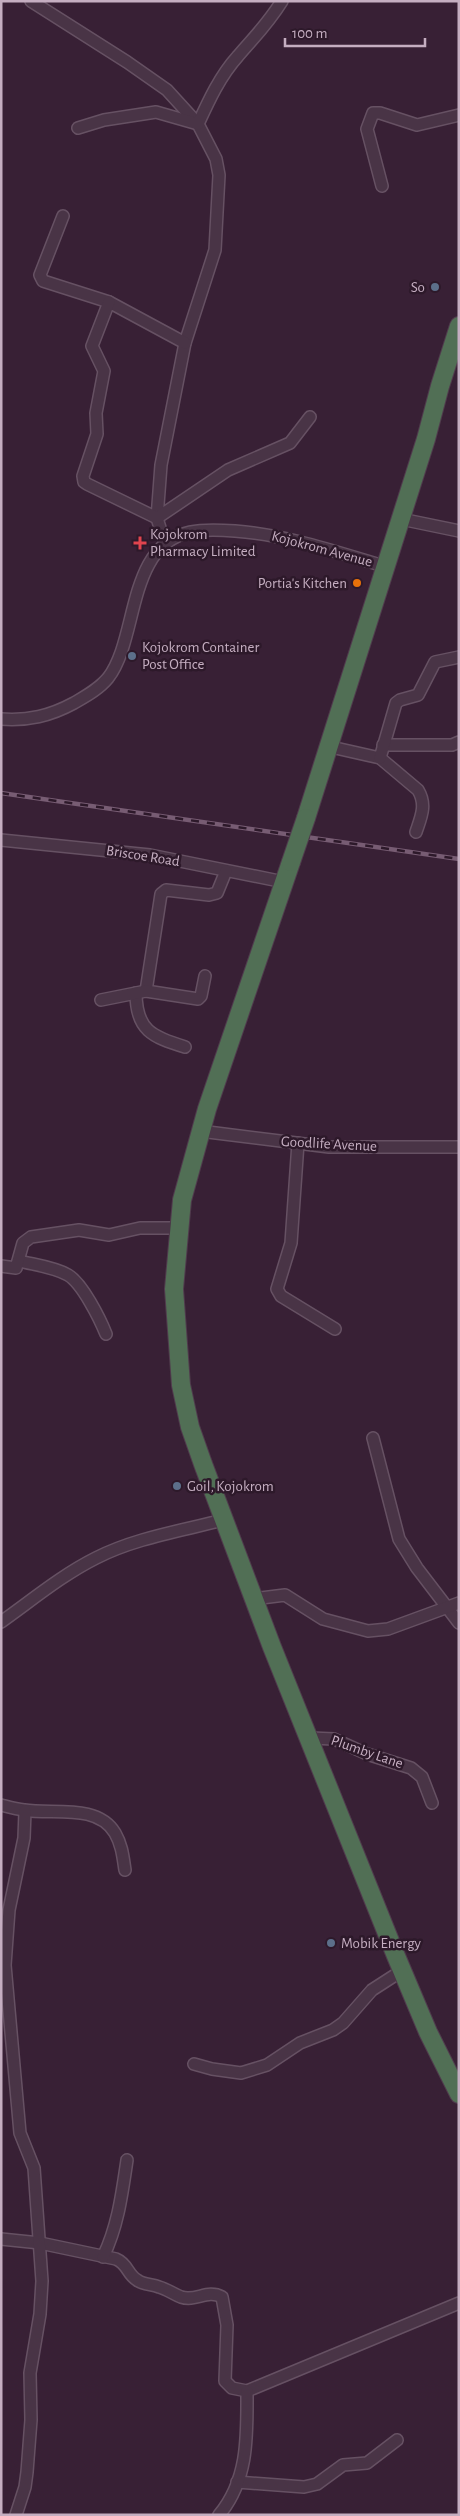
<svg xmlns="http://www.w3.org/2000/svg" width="460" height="2516" viewBox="0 0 460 2516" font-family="'Alegreya Sans',sans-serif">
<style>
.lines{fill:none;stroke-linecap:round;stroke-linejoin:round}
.minor-casing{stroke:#665163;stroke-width:14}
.highway-casing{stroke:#503b4d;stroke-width:20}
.minor{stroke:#493446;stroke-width:11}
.highway{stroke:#516f55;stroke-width:18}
.rail-casing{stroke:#775c73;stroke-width:4.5}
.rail{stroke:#2d192a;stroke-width:2.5;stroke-dasharray:8;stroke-linecap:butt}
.highway-bridge-casing{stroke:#503b4d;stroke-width:20;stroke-linecap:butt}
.highway-bridge{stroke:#516f55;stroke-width:18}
.service-dot{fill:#5c6f8a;stroke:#2d192a;stroke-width:2}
.health-dot{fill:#e0444e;stroke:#2d192a;stroke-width:2}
.food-dot{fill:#e8710a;stroke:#2d192a;stroke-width:2}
.labels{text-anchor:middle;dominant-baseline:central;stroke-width:5;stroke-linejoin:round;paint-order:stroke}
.poi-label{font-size:15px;fill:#c5aec1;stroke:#2d192a;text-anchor:start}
.street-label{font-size:15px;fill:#c5aec1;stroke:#2d192a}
</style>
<rect width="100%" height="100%" fill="#382035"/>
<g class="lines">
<defs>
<g id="minor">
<path d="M 31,1 L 127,62 L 167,90 L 198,124 L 216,159 L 219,175 L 215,250 L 185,343 L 161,465 L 157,518 L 165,544"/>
<path d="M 78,128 L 104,120 L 156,112 L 198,124 C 209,100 220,76 238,56 C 255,36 267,25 282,1"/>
<path d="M 382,186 L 367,129 L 373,113 L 380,113 L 417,125 L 459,115"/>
<path d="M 63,216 L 40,275 L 43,281 L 109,302 L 185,343"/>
<path d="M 109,302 L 92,346 L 104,371 L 96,413 L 97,434 L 83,476 L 84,482 L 87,484 L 157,518 L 228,470 L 290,443 L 310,417"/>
<path d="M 401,519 L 459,531"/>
<path d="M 1,719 C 28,721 50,716 74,703 C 86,696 99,689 108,678 C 139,638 126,546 190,532 C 204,529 221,530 235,531 C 288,535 336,552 387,567"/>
<path d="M 383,745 L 452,745 L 459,742"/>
<path d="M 331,747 L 380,758 L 418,790 C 427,805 421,817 416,832"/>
<path d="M 380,758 L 396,703 L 400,700 L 418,695 L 435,662 L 459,657"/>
<path d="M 1,840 L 150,855 L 284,882"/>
<path d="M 146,991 L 161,894 L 166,890 L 209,895 L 217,893 L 226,871"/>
<path d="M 136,993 C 136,1030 152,1037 185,1047"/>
<path d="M 101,1000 L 146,991 L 198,999 L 201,996 L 205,976"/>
<path d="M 200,1131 L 329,1147 L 459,1147"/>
<path d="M 298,1143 L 291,1243 L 277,1289 L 281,1296 L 335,1329"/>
<path d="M 19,1261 C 35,1265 54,1267 68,1275 C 82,1283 100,1319 106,1334"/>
<path d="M 1,1266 L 16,1268 L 23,1243 L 31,1237 L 79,1230 L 109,1235 L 140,1228 L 178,1228"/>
<path d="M 373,1438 L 399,1539 L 417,1568 L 459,1623"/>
<path d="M 253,1599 L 285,1595 L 323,1619 L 368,1631 L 388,1629 L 459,1603"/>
<path d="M 1,1622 C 32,1600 62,1575 96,1558 C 135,1538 181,1531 223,1520"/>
<path d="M 311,1738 L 334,1739 L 367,1754 L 411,1768 L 422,1777 L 432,1803"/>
<path d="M 1,1805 C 9,1807 16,1809 24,1810 C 52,1815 97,1803 115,1833 C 122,1845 123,1857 125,1870"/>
<path d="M 194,2064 L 212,2069 L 241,2073 L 267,2065 L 300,2043 L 333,2030 L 343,2023 L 372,1990 L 403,1970"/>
<path d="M 1,2239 L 40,2243 L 116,2259 C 128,2264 127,2274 137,2280 C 143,2285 152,2284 159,2287 C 167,2289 173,2294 181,2297 C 196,2302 207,2289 222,2297 L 227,2325 L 225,2381 L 232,2388 L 247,2391 L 459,2303"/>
<path d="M 103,2257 C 118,2226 122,2194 127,2160"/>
<path d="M 237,2482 L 304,2487 L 317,2484 L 343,2465 L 367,2463 L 397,2440"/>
<path d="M 16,2515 L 25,2487 L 27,2472 L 31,2420 L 30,2373 L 40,2314 L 42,2281 L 34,2168 L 20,2133 L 5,1965 L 9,1910 L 24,1838 L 25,1811"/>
<path d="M 219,2515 C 249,2479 247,2435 247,2391"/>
</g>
<g id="highway">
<path d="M 306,818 L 426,439 L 440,386 L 459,326"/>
<path d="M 291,862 L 207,1109 L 182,1200 L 174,1289 L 181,1385 L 190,1427 L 203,1464 L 272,1647 L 396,1956 L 428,2032 L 459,2094"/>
</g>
</defs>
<use href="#minor" class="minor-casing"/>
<use href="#highway" class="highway-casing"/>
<use href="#minor" class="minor"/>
<use href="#highway" class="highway"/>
<defs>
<path id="rail" d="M 1,793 L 459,859"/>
</defs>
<use href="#rail" class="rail-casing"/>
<use href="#rail" class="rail"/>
<defs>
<path id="highway-bridge" d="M 291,862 L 306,818"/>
</defs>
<use href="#highway-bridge" class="highway-bridge-casing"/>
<use href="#highway-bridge" class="highway-bridge"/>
</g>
<g class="service-dot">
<circle cx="435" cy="287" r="5"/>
<circle cx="132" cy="656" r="5"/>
<circle cx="177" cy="1486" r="5"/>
<circle cx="331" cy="1943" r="5"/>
</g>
<path class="health-dot" d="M137.5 535.5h5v5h5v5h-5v5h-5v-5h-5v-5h5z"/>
<circle class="food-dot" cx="357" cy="583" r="5"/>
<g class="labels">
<g class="poi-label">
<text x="425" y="287" text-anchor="end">So</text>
<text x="150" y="534">Kojokrom<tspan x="150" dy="17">Pharmacy Limited</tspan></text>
<text x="347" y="583" text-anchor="end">Portia's Kitchen</text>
<text x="142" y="647">Kojokrom Container<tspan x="142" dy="17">Post Office</tspan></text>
<text x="187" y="1486">Goil, Kojokrom</text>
<text x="341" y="1943">Mobik Energy</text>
</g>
<g class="street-label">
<text transform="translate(322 549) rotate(15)">Kojokrom Avenue</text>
<text transform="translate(143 856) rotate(9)">Briscoe Road</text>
<text transform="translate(329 1144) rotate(3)">Goodlife Avenue</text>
<text transform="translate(367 1752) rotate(19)">Plumby Lane</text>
</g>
</g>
<rect width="460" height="2516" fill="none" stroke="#c5aec1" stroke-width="5"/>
<path d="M285 38v8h140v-8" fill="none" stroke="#c5aec1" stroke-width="2.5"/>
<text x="292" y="38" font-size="15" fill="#c5aec1" stroke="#2d192a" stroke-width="4" paint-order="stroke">100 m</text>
</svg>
